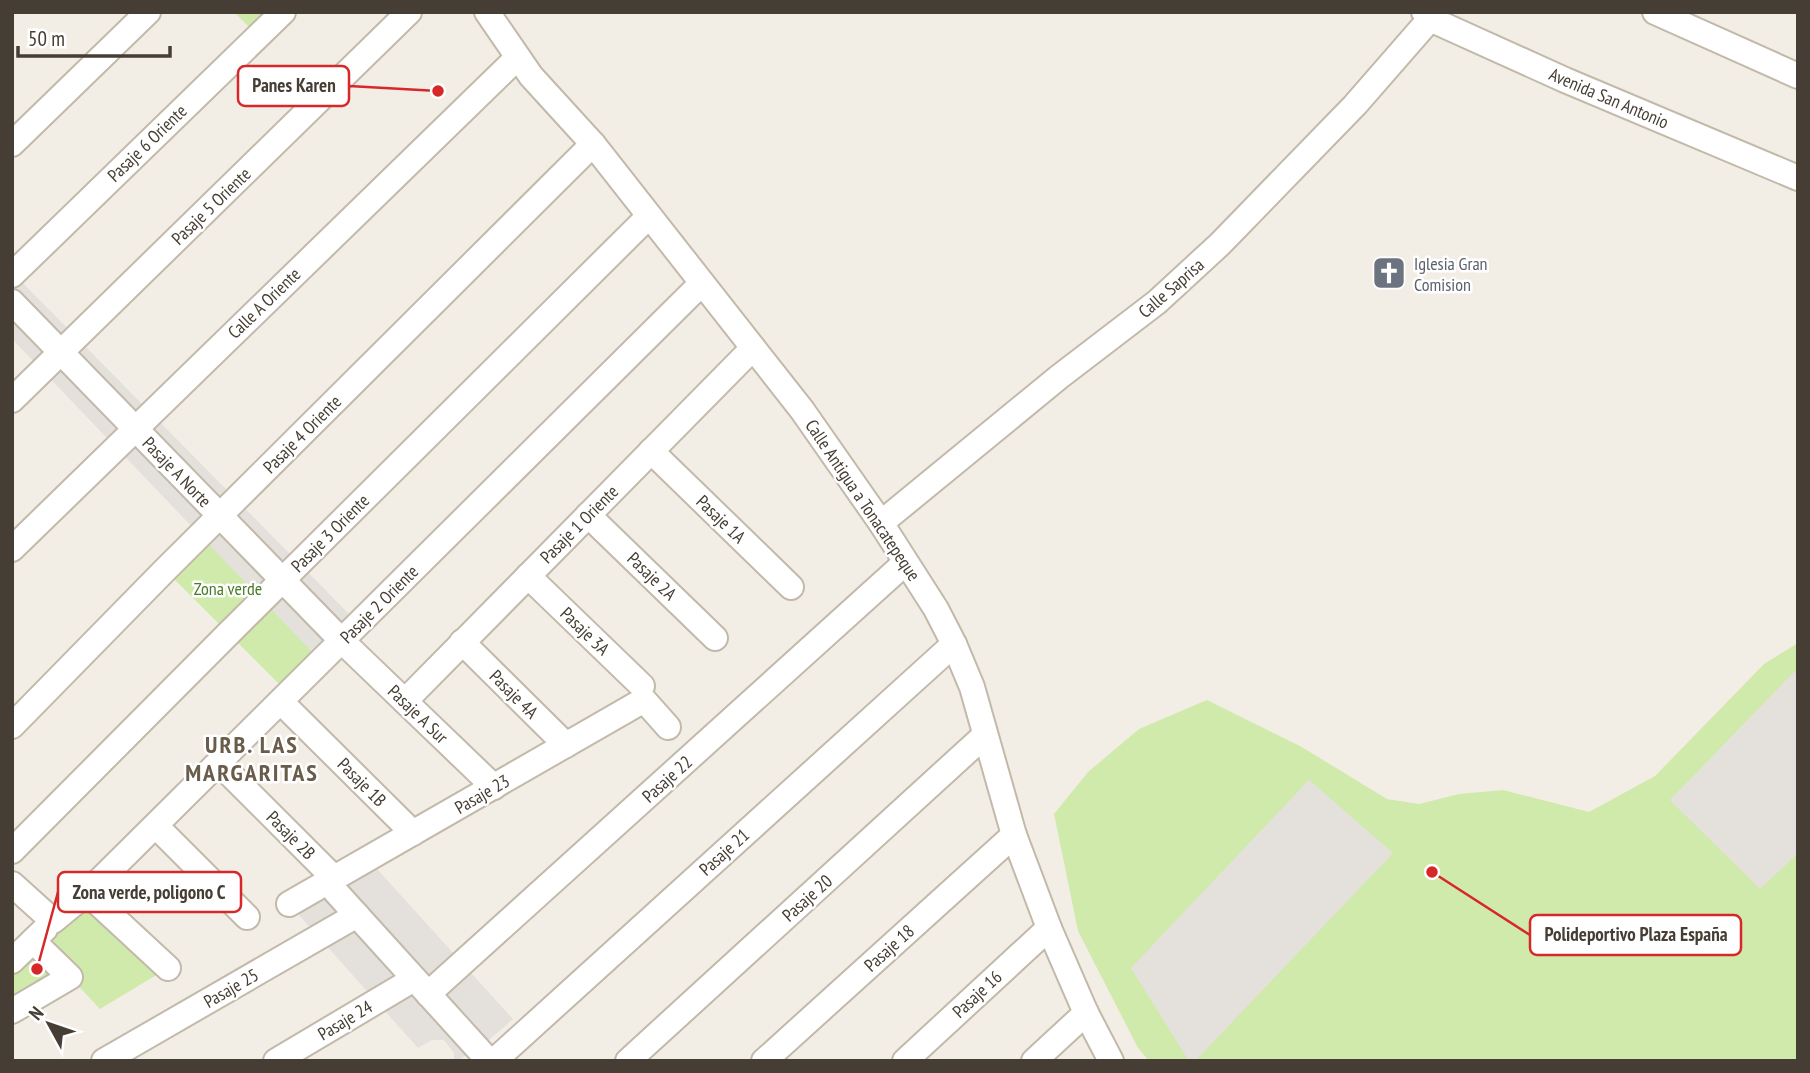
<svg xmlns="http://www.w3.org/2000/svg" width="1810" height="1073" viewBox="0 0 1810 1073" font-family="'PT Sans Narrow',sans-serif">
<style>
.green{fill:#d0eaab}
.parking{fill:#e4e1dd}
.lines{fill:none;stroke-linecap:round;stroke-linejoin:round}
.minor-casing{stroke:#c2b9aa;stroke-width:28}
.minor{stroke:#fff;stroke-width:24}
.labels{text-anchor:middle;dominant-baseline:central;stroke-width:5;stroke-linejoin:round;paint-order:stroke}
.street-label{font-size:18px;fill:#463e34;stroke:#fff}
.worship-label{font-size:18px;fill:#5b616d;stroke:#fff;text-anchor:start}
.park-label{font-size:18px;fill:#487b25;stroke:#fff}
.district-label{font-size:24px;font-weight:bold;letter-spacing:2px;fill:#695c4b;stroke:#fff}
.leader{fill:none;stroke:#d62828;stroke-width:2.5}
.callout-dot{fill:#d62828;stroke:#fff;stroke-width:2.5}
.callout{fill:#fff;stroke:#d62828;stroke-width:2.5}
.callout-label{font-size:19px;text-anchor:middle;font-weight:bold;fill:#463e34}
</style>
<rect width="100%" height="100%" fill="#f3eee5"/>
<g class="green">
<path d="M 234,12 L 283,12 L 258,36 Z"/>
<path d="M 210,526 L 333,649 L 289,694 L 165,570 Z"/>
<path d="M 1798,643 L 1798,1061 L 1149,1061 L 1138,1048 L 1078,931 L 1054,814 L 1088,772 L 1139,729 L 1207,700 L 1300,746 L 1387,799 L 1419,804 L 1459,794 L 1503,790 L 1589,812 L 1655,776 L 1764,664 Z"/>
<path d="M 87,893 L 168,968 L 100,1009 L 70,977 L 12,1011 L 12,961 Z"/>
</g>
<g class="parking">
<path d="M 12,272 L 354,619 L 316,656 L 12,339 Z"/>
<path d="M 1795,671 L 1798,684 L 1798,853 L 1760,889 L 1670,800 Z"/>
<path d="M 1309,780 L 1393,853 L 1195,1061 L 1189,1061 L 1131,968 Z"/>
<path d="M 368,859 L 513,1019 L 489,1040 L 457,1061 L 454,1061 L 454,1053 L 444,1040 L 432,1040 L 418,1048 L 289,904 Z"/>
</g>
<g class="lines">
<defs>
<g id="minor">
<path d="M 487,12 L 531,76 L 593,144 L 802,410 L 881,523 L 936,609 L 954,644 L 972,687 L 1014,835 L 1049,928 L 1086,1013 L 1111,1061"/>
<path d="M 1424,12 L 1430,19 L 1565,80 L 1798,178"/>
<path d="M 1655,12 L 1798,76"/>
<path d="M 12,144 L 148,12"/>
<path d="M 12,275 L 283,12"/>
<path d="M 12,302 L 342,641 L 494,787"/>
<path d="M 12,400 L 409,12"/>
<path d="M 651,451 L 791,587"/>
<path d="M 588,515 L 715,638"/>
<path d="M 881,523 L 1059,377 L 1157,302 L 1220,244 L 1355,105 L 1430,19"/>
<path d="M 12,549 L 517,58"/>
<path d="M 528,576 L 642,686"/>
<path d="M 462,642 L 566,745"/>
<path d="M 405,701 L 753,348"/>
<path d="M 281,702 L 413,833"/>
<path d="M 12,726 L 165,570 L 593,144"/>
<path d="M 219,763 L 334,878"/>
<path d="M 156,826 L 247,917"/>
<path d="M 12,851 L 228,634 L 649,216"/>
<path d="M 12,884 L 53,921 L 87,893 L 701,284"/>
<path d="M 335,891 L 489,1061"/>
<path d="M 87,893 L 168,968"/>
<path d="M 289,904 L 644,700 L 668,727"/>
<path d="M 12,961 L 45,929"/>
<path d="M 428,994 L 905,563"/>
<path d="M 12,1011 L 70,977 L 33,941"/>
<path d="M 104,1061 L 357,915"/>
<path d="M 276,1061 L 414,979"/>
<path d="M 494,1061 L 954,644"/>
<path d="M 628,1061 L 985,735"/>
<path d="M 764,1061 L 1014,835"/>
<path d="M 905,1061 L 1049,928"/>
<path d="M 1034,1061 L 1086,1013"/>
</g>
</defs>
<use href="#minor" class="minor-casing"/>
<use href="#minor" class="minor"/>
</g>
<defs>
<symbol id="church-square" viewBox="-11 -11 22 22"><rect x="-9" y="-9" width="18" height="18" rx="4" fill="#6b7280" stroke="#fff"/><path d="M-1.2-6h2.4v3.5h3.3v2.4h-3.3V6h-2.4V-.1h-3.3v-2.4h3.3Z" fill="#fff"/></symbol>
</defs>
<g fill-rule="evenodd">
<use href="#church-square" x="1370" y="254" width="38" height="38"/>
</g>
<g class="labels">
<g class="street-label">
<text transform="translate(1609 98) rotate(23)">Avenida San Antonio</text>
<text transform="translate(147 143) rotate(-44)">Pasaje 6 Oriente</text>
<text transform="translate(211 206) rotate(-44)">Pasaje 5 Oriente</text>
<text transform="translate(1171 288) rotate(-41)">Calle Saprisa</text>
<text transform="translate(264 303) rotate(-44)">Calle A Oriente</text>
<text transform="translate(302 434) rotate(-45)">Pasaje 4 Oriente</text>
<text transform="translate(177 472) rotate(46)">Pasaje A Norte</text>
<text transform="translate(863 500) rotate(56)">Calle Antigua a Tonacatepeque</text>
<text transform="translate(721 519) rotate(44)">Pasaje 1A</text>
<text transform="translate(579 524) rotate(-45)">Pasaje 1 Oriente</text>
<text transform="translate(330 533) rotate(-45)">Pasaje 3 Oriente</text>
<text transform="translate(652 576) rotate(44)">Pasaje 2A</text>
<text transform="translate(379 604) rotate(-45)">Pasaje 2 Oriente</text>
<text transform="translate(585 631) rotate(44)">Pasaje 3A</text>
<text transform="translate(514 694) rotate(45)">Pasaje 4A</text>
<text transform="translate(418 714) rotate(44)">Pasaje A Sur</text>
<text transform="translate(667 779) rotate(-42)">Pasaje 22</text>
<text transform="translate(362 782) rotate(45)">Pasaje 1B</text>
<text transform="translate(482 794) rotate(-30)">Pasaje 23</text>
<text transform="translate(291 835) rotate(45)">Pasaje 2B</text>
<text transform="translate(724 852) rotate(-42)">Pasaje 21</text>
<text transform="translate(807 898) rotate(-42)">Pasaje 20</text>
<text transform="translate(889 948) rotate(-42)">Pasaje 18</text>
<text transform="translate(231 988) rotate(-30)">Pasaje 25</text>
<text transform="translate(977 994) rotate(-43)">Pasaje 16</text>
<text transform="translate(345 1020) rotate(-31)">Pasaje 24</text>
</g>
<g class="worship-label">
<text x="1414" y="263">Iglesia Gran<tspan x="1414" dy="21">Comision</tspan></text>
</g>
<g class="park-label">
<text x="228" y="588">Zona verde</text>
</g>
<g class="district-label">
<text x="252" y="744">URB. LAS<tspan x="252" dy="28">MARGARITAS</tspan></text>
</g>
</g>
<path class="leader" d="M438 91L349 86M37 969L58 892M1432 872L1530 935"/>
<g class="callout-dot">
<circle cx="438" cy="91" r="7"/>
<circle cx="37" cy="969" r="7"/>
<circle cx="1432" cy="872" r="7"/>
</g>
<g class="callout">
<rect x="238" y="66" width="111" height="40" rx="7"/>
<rect x="58" y="872" width="183" height="40" rx="7"/>
<rect x="1530" y="915" width="211" height="40" rx="7"/>
</g>
<g class="callout-label">
<text x="294" y="92">Panes Karen</text>
<text x="149" y="899">Zona verde, poligono C</text>
<text x="1636" y="941">Polideportivo Plaza España</text>
</g>
<rect width="1810" height="1073" fill="none" stroke="#463e34" stroke-width="28"/>
<g transform="translate(49 1024) rotate(310)" stroke="#ffffff" stroke-width="5" paint-order="stroke">
<path d="M0-5L12 26L0 18L-12 26Z" fill="#463e34"/>
<text y="-10" font-size="19" font-weight="bold" text-anchor="middle" fill="#463e34">N</text>
</g>
<path d="M18 46v10h152v-10" fill="none" stroke="#463e34" stroke-width="3.5"/>
<text x="28" y="46" font-size="21" fill="#463e34" stroke="#ffffff" stroke-width="5" paint-order="stroke">50 m</text>
</svg>
